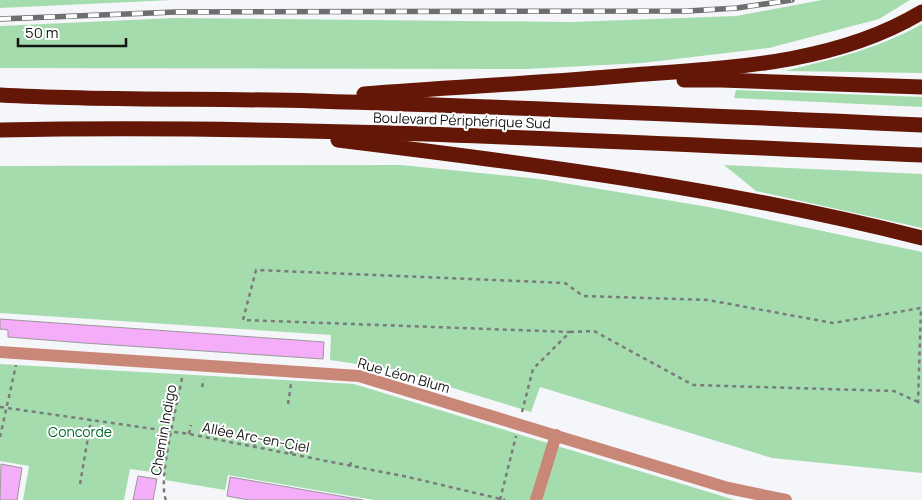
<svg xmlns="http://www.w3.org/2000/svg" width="922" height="500" viewBox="0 0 922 500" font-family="Manrope,sans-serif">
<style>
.green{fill:#a5dcae}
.building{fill:#f4adf9;stroke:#999799}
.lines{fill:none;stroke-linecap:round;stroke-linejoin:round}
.path{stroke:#7a7b7c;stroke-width:2.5;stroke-dasharray:4 4;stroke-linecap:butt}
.minor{stroke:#c98778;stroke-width:12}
.motorway{stroke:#641607;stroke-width:15}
.rail-casing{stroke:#6e6e70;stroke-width:5.5}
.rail{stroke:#fff;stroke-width:4;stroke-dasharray:11;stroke-linecap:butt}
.labels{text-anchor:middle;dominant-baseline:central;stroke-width:4;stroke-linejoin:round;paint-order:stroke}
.street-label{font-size:14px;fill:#141415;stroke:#fff}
.park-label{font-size:14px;fill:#046a2c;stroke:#fff}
</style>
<rect width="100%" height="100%" fill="#f5f6f9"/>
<g class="green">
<path d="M 0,0 L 173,0 L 0,8 Z"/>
<path d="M 822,0 L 910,0 L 879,19 L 769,48 L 642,63 L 526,69 L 0,68 L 0,26 L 174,18 L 571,22 L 736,16 Z"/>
<path d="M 922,24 L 922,73 L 785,71 C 833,59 878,49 922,24 Z"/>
<path d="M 736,90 L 922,97 L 922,107 L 734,98 Z"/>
<path d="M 401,165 L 539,179 L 709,207 L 922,252 L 922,473 L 772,458 L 540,387 L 531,412 L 391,369 L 330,360 L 331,335 L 0,313 L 0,166 Z"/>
<path d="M 724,165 L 922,174 L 922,228 L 756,191 Z"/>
<path d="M 0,364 L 354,384 L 735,500 L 374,500 L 228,475 L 225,490 L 165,480 L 166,474 L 130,469 L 124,500 L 23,500 L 29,466 L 0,461 Z"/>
</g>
<g class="building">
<path d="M 0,319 L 324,342 L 323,359 L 84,343 L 8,337 L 8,330 L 0,329 Z"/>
<path d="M 1,464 L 22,468 L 17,500 L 0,500 Z"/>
<path d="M 138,476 L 157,479 L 153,500 L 133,500 Z"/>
<path d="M 230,477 L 363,500 L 249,500 L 227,496 Z"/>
</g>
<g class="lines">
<g class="path">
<path d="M 570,332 L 594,331 L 693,385 L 894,391 L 918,402"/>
<path d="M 202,387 L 204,379"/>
<path d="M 288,404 L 291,384"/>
<path d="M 0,407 L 189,434 L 408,477 L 505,500"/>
<path d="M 522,412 L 533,369 L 570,332 L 243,320 L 256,270 L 565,283 L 583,296 L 708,300 L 833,323 L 921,308 L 918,402 L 922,405"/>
<path d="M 189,434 L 191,425"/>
<path d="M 0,437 L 16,365"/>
<path d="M 254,447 L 256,438"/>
<path d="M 291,454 L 292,445"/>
<path d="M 350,466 L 352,458"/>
<path d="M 80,484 L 91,420"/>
<path d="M 166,500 C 157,481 178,402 182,378"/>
<path d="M 500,500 L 516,436"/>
</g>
<g class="minor">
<path d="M 0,352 L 359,376 L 728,488 L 786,500"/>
<path d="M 536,500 L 556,435"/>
</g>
<g class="motorway">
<path d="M 684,80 L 721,80 L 922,87"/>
<path d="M 364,94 C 453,87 543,83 632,75 C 729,68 836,64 922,12"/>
<path d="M 0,95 C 105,101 210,98 315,101 C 517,107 720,116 922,125"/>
<path d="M 0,130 C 308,124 615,142 922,155"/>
<path d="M 338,140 C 534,164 730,189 922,238"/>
</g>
<defs>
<path id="rail" d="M 0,19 L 176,12 L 688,11 L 737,8 L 792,0"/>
</defs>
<use href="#rail" class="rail-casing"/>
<use href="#rail" class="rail"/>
</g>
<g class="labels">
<g class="street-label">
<text transform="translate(462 120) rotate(2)">Boulevard Périphérique Sud</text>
<text transform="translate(404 375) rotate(16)">Rue Léon Blum</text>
<text transform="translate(163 430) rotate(-80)">Chemin Indigo</text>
<text transform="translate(256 437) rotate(11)">Allée Arc-en-Ciel</text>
</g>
<g class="park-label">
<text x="80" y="431">Concorde</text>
</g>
</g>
<path d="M18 38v8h108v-8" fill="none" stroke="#141415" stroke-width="2.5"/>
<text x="25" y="38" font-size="15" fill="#141415" stroke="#ffffff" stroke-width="4" paint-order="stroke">50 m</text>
</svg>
